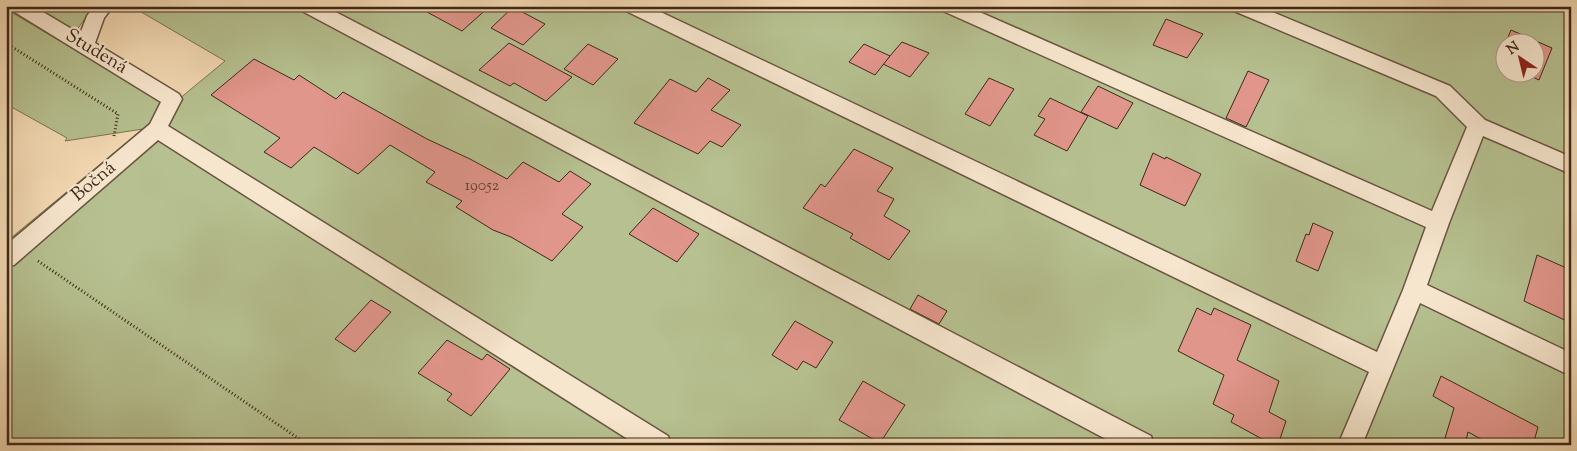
<svg xmlns="http://www.w3.org/2000/svg" width="1577" height="451" viewBox="0 0 1577 451" font-family="'Sorts Mill Goudy',serif">
<style>
.green{fill:#b6c090;stroke:#7a7454;fill-rule:evenodd}
.building{fill:#e1968b;stroke:#3d2919}
.lines{fill:none;stroke-linecap:round;stroke-linejoin:round}
.minor-casing{stroke:#6a5540;stroke-width:3}
.path{stroke:#3d2919;stroke-width:3;stroke-dasharray:1 2.5;stroke-linecap:butt}
.minor{fill:#f7e6ce;fill-rule:evenodd}
.labels{text-anchor:middle;dominant-baseline:central;stroke-width:4.5;stroke-linejoin:round;paint-order:stroke}
.number-label{font-size:16px;fill:#664436}
.street-label{font-size:19px;fill:#3d2919;stroke:#f7e6ce}
</style>
<rect width="100%" height="100%" fill="#f3d9b3"/>
<filter id="stains"><feTurbulence type="fractalNoise" baseFrequency=".004" numOctaves="4"/><feColorMatrix values="0 0 0 0 .2 0 0 0 0 .09 0 0 0 0 .02 0 0 0 .5 -.17"/></filter>
<radialGradient id="worn" r=".72"><stop offset=".6" stop-color="#630" stop-opacity="0"/><stop offset="1" stop-color="#630" stop-opacity=".3"/></radialGradient>
<g class="green">
<path d="M 34,6 L 94,6 L 76,31 Z"/>
<path d="M 131,6 L 1571,6 L 1571,445 L 6,445 L 6,242 L 143,129 L 65,141 L 67,138 L 6,104 L 6,9 L 163,102 L 159,114 L 150,123 L 225,61 ZM 1504,42 L 1534,42 L 1534,72 L 1504,72 Z"/>
</g>
<g class="building">
<path d="M 416,6 L 490,6 L 462,31 Z"/>
<path d="M 513,7 L 545,24 L 523,45 L 491,28 Z"/>
<path d="M 1166,19 L 1203,34 L 1187,58 L 1153,45 Z"/>
<path d="M 1511,30 L 1552,48 L 1539,80 L 1522,72 L 1534,72 L 1534,42 L 1506,42 Z"/>
<path d="M 902,42 L 929,53 L 910,77 L 883,64 Z"/>
<path d="M 509,43 L 572,77 L 546,101 L 514,83 L 510,86 L 479,70 Z"/>
<path d="M 588,44 L 618,59 L 593,85 L 564,69 Z"/>
<path d="M 864,44 L 890,56 L 875,75 L 849,62 Z"/>
<path d="M 254,59 L 294,80 L 299,75 L 336,99 L 343,92 L 427,139 L 470,159 L 507,179 L 523,162 L 559,182 L 570,171 L 591,184 L 562,214 L 583,227 L 552,261 L 511,237 L 493,230 L 456,207 L 462,201 L 426,182 L 435,172 L 390,145 L 358,174 L 314,147 L 291,168 L 264,152 L 280,138 L 211,95 Z"/>
<path d="M 1248,71 L 1269,80 L 1246,127 L 1226,118 Z"/>
<path d="M 708,78 L 730,90 L 711,110 L 741,125 L 722,147 L 710,141 L 698,154 L 634,123 L 670,79 L 696,92 Z"/>
<path d="M 989,78 L 1014,89 L 990,126 L 965,114 Z"/>
<path d="M 1098,86 L 1133,103 L 1117,129 L 1081,112 Z"/>
<path d="M 1050,98 L 1088,116 L 1067,151 L 1034,135 L 1045,119 L 1038,116 Z"/>
<path d="M 854,149 L 893,168 L 877,191 L 894,199 L 884,216 L 910,231 L 889,260 L 850,238 L 853,234 L 803,208 L 821,184 L 825,187 Z"/>
<path d="M 1153,153 L 1165,159 L 1166,157 L 1201,174 L 1185,206 L 1140,185 Z"/>
<path d="M 653,208 L 699,234 L 677,262 L 629,234 Z"/>
<path d="M 1313,223 L 1333,232 L 1318,271 L 1296,261 L 1306,234 L 1309,235 Z"/>
<path d="M 1537,255 L 1571,270 L 1571,323 L 1524,301 Z"/>
<path d="M 918,295 L 947,311 L 939,324 L 910,309 Z"/>
<path d="M 371,300 L 391,312 L 355,352 L 335,339 Z"/>
<path d="M 1197,308 L 1211,315 L 1214,308 L 1251,325 L 1237,360 L 1279,381 L 1269,412 L 1286,421 L 1278,445 L 1273,445 L 1231,422 L 1234,415 L 1213,404 L 1224,375 L 1178,351 Z"/>
<path d="M 795,321 L 833,342 L 816,368 L 803,361 L 797,370 L 772,355 Z"/>
<path d="M 447,340 L 482,360 L 487,354 L 510,369 L 471,416 L 447,400 L 452,394 L 418,373 Z"/>
<path d="M 1441,376 L 1538,427 L 1533,445 L 1492,445 L 1468,432 L 1465,445 L 1443,445 L 1454,408 L 1433,396 Z"/>
<path d="M 863,381 L 905,405 L 880,443 L 839,420 Z"/>
</g>
<g class="lines">
<defs>
<g id="minor">
<path d="M 10,6 L 33,6 L 80,34 L 87,16 L 94,6 L 113,6 L 104,18 L 95,43 L 179,94 L 182,99 L 168,126 L 668,436 L 671,445 L 637,445 L 158,140 L 14,265 L 6,267 L 6,245 L 150,124 L 161,102 L 13,11 Z"/>
<path d="M 299,6 L 324,6 L 1151,436 L 1154,445 L 1117,445 L 302,11 Z"/>
<path d="M 623,6 L 648,6 L 1377,352 L 1403,290 L 1426,227 L 943,11 L 940,6 L 966,6 L 1432,211 L 1467,127 L 1436,96 L 1234,11 L 1231,6 L 1258,6 L 1450,86 L 1485,120 L 1571,157 L 1571,174 L 1483,136 L 1449,223 L 1427,285 L 1571,353 L 1571,376 L 1420,303 L 1362,445 L 1338,445 L 1369,372 L 626,11 Z"/>
</g>
</defs>
<use href="#minor" class="minor-casing"/>
<g class="path">
<path d="M 6,43 L 118,114 L 114,136"/>
<path d="M 38,261 L 308,445"/>
</g>
<use href="#minor" class="minor"/>
</g>
<g class="labels">
<g class="number-label">
<text x="482" y="186">19052</text>
</g>
<g class="street-label">
<text transform="translate(96 52) rotate(31)">Studená</text>
<text transform="translate(94 182) rotate(-40)">Bočná</text>
</g>
</g>
<rect width="1577" height="451" fill="none" stroke="#f3d9b3" stroke-width="25"/>
<rect x="8" y="8" width="1562" height="436" fill="none" stroke="#3d2919" stroke-width="2.5"/>
<rect x="12" y="12" width="1552" height="426" fill="none" stroke="#3d2919"/>
<g transform="translate(1520 58) rotate(325)"><circle r="24" fill="#f7e6ce" stroke="#ad9a86"/>
<path d="M0-4L9 19L0 12L-9 19Z" fill="#8f2418"/>
<text y="-8" font-size="14" font-weight="bold" text-anchor="middle" fill="#3d2919">N</text>
</g>
<rect width="100%" height="100%" filter="url(#stains)"/>
<rect width="100%" height="100%" fill="url(#worn)"/>
</svg>
